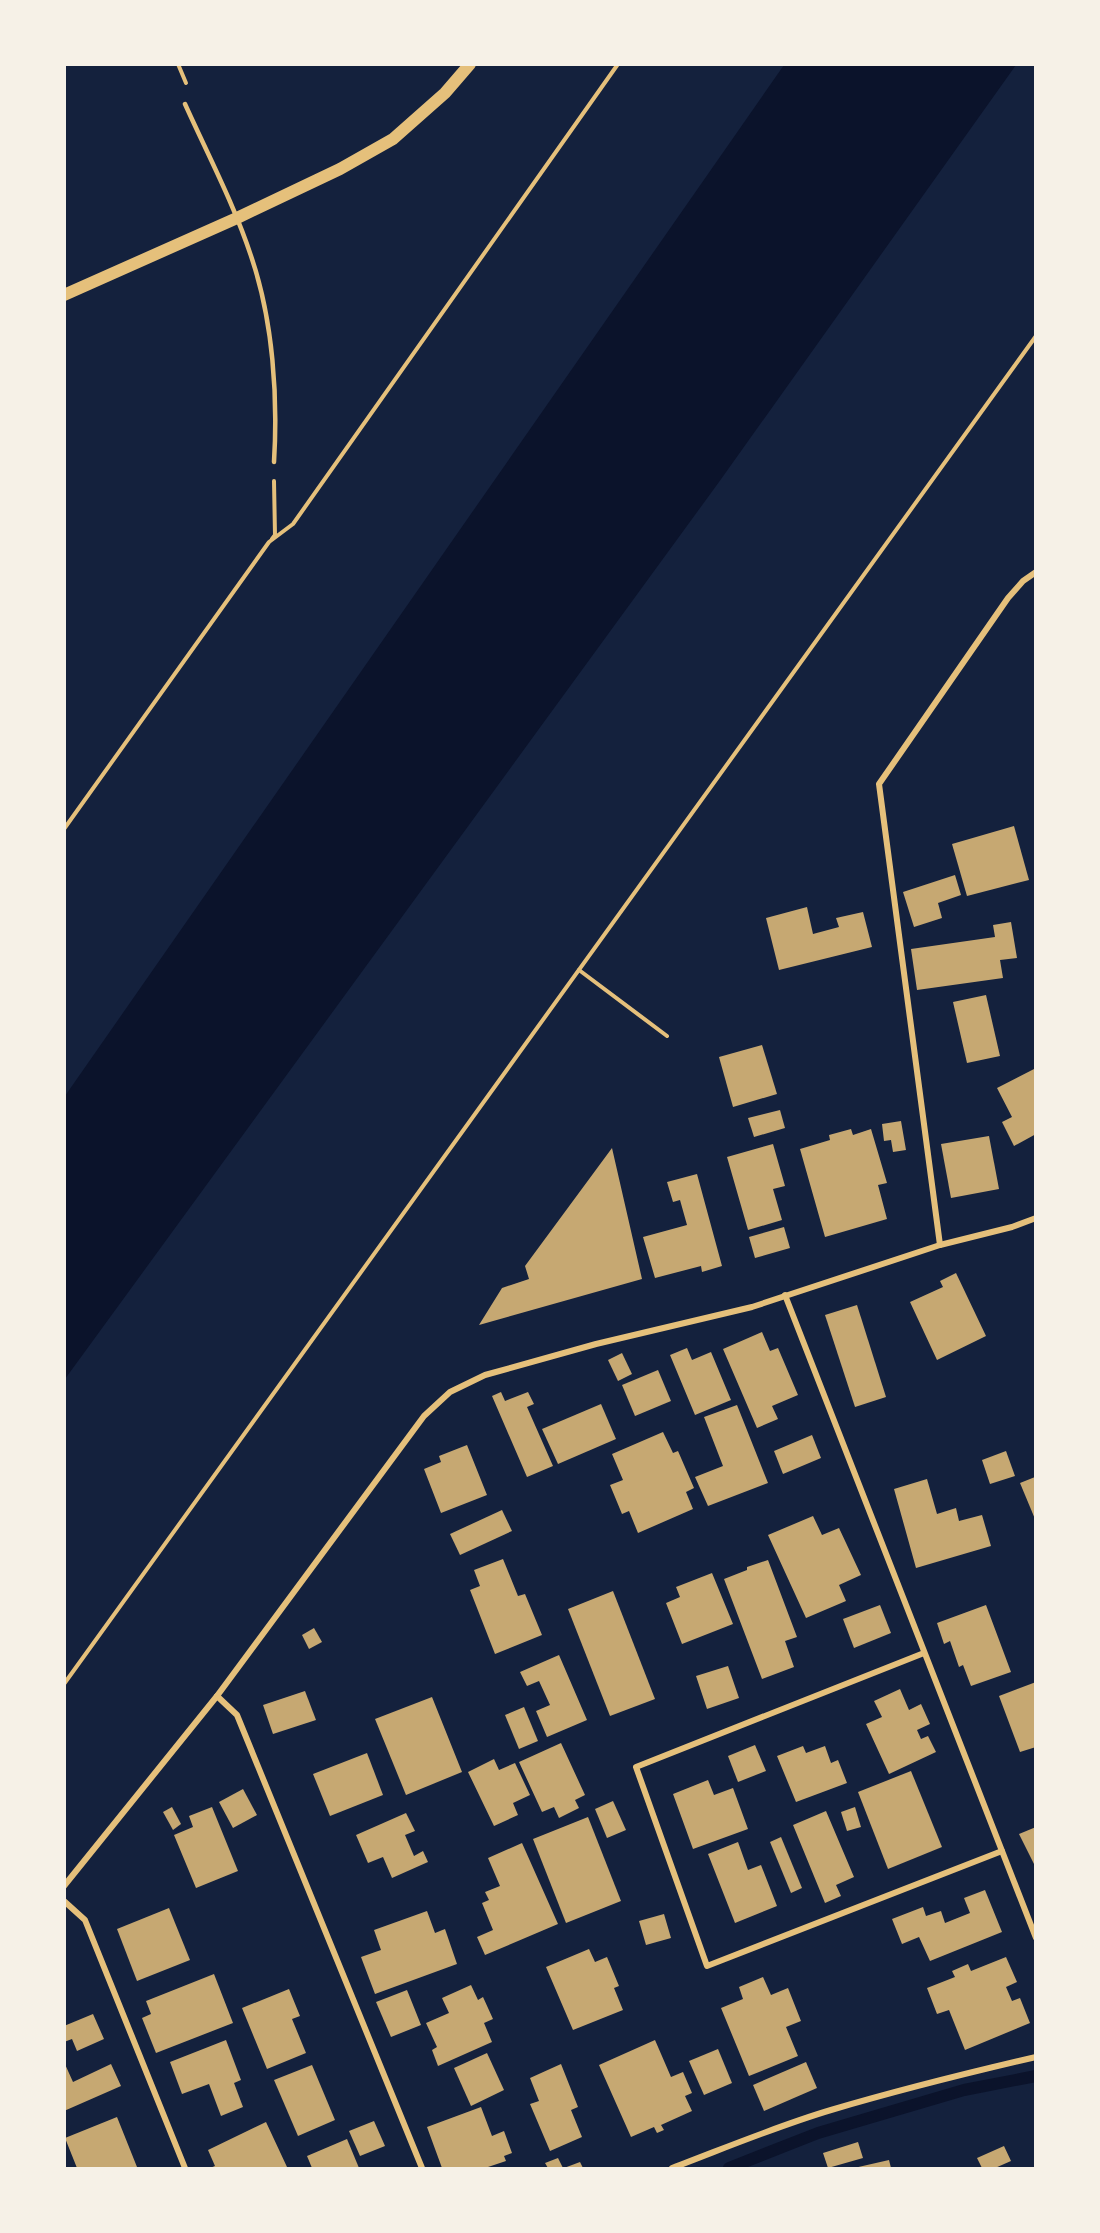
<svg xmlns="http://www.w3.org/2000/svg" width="1100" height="2233" viewBox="0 0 1100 2233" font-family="Merriweather,serif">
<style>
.water{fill:#0b132b}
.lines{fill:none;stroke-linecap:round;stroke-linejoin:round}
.stream{stroke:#0b132b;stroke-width:12}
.building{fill:#c6a872}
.path{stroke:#e5c07b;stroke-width:4}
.service{stroke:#e5c07b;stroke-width:4.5}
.minor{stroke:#e5c07b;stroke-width:6}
.secondary{stroke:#e5c07b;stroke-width:12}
</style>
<rect width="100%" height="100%" fill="#14213d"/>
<path class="water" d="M 784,65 L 1016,65 L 719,482 L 65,1379 L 65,1096 Z"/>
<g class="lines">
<path class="stream" d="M 729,2168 L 818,2133 L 964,2090 L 1036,2076"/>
</g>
<g class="building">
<path d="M 1014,826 L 1029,880 L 967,896 L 952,844 Z"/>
<path d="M 955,875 L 961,895 L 938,903 L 942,918 L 914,927 L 903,892 Z"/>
<path d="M 807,907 L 813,934 L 839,927 L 836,918 L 863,912 L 872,947 L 779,970 L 766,918 Z"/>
<path d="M 1011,922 L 1017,958 L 1000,960 L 1003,978 L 917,990 L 911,949 L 995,937 L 993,925 Z"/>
<path d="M 986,995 L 1000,1056 L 967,1063 L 953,1002 Z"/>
<path d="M 762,1045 L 777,1094 L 733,1107 L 719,1057 Z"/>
<path d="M 1036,1068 L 1036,1134 L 1014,1146 L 1002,1122 L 1012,1117 L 997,1088 Z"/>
<path d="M 780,1110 L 785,1128 L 754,1137 L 748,1118 Z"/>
<path d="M 901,1121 L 906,1150 L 893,1152 L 891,1140 L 884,1141 L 882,1124 Z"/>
<path d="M 851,1129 L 853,1135 L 871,1129 L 887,1183 L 878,1185 L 887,1219 L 825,1237 L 800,1149 L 830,1140 L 829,1135 Z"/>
<path d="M 989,1136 L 999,1189 L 951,1198 L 941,1144 Z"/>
<path d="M 773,1144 L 785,1186 L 773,1189 L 782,1220 L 748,1230 L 727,1157 Z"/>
<path d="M 612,1148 L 642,1279 L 479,1325 L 502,1288 L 529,1279 L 525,1266 Z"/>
<path d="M 697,1174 L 722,1266 L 702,1272 L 701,1266 L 655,1278 L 643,1237 L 687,1225 L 680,1200 L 673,1202 L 667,1182 Z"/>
<path d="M 784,1227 L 790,1248 L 755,1258 L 749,1237 Z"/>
<path d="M 956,1273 L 986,1336 L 937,1360 L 910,1302 L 943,1287 L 940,1281 Z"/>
<path d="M 857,1305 L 886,1397 L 855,1407 L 825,1315 Z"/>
<path d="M 762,1332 L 770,1351 L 778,1348 L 798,1395 L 772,1406 L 778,1419 L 757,1428 L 723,1349 Z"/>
<path d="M 687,1348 L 692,1360 L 711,1352 L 731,1400 L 695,1415 L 670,1355 Z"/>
<path d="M 622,1353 L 632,1374 L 618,1381 L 608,1360 Z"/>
<path d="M 658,1370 L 671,1401 L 635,1416 L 622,1385 Z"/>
<path d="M 501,1392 L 505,1401 L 528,1392 L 534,1404 L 527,1407 L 553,1466 L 527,1477 L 492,1396 Z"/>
<path d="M 601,1404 L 616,1439 L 558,1464 L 542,1429 Z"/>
<path d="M 737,1405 L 768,1483 L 708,1506 L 695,1477 L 723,1466 L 704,1417 Z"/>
<path d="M 663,1432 L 673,1453 L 678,1451 L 694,1488 L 686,1492 L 693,1509 L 638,1533 L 629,1511 L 622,1514 L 610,1485 L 623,1480 L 612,1454 Z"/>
<path d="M 812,1435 L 821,1458 L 783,1474 L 774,1451 Z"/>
<path d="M 467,1445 L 487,1495 L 441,1513 L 424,1469 L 441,1462 L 439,1456 Z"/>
<path d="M 1006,1451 L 1015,1476 L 990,1484 L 982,1460 Z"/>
<path d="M 1035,1477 L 1035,1519 L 1020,1483 Z"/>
<path d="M 927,1479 L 937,1514 L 956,1508 L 959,1521 L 982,1515 L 991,1546 L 916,1568 L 894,1489 Z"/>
<path d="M 502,1510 L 512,1531 L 460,1555 L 450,1534 Z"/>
<path d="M 813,1516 L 822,1535 L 839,1528 L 861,1575 L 839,1585 L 846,1601 L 806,1618 L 768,1535 Z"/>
<path d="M 503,1559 L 518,1596 L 525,1594 L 542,1635 L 495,1654 L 470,1590 L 480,1586 L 474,1570 Z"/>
<path d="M 768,1560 L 797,1637 L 785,1641 L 794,1667 L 762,1679 L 724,1579 L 747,1570 L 747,1567 Z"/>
<path d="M 712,1573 L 733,1624 L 682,1644 L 666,1603 L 680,1597 L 676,1587 Z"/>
<path d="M 613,1591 L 655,1699 L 610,1716 L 568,1609 Z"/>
<path d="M 880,1605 L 891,1633 L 854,1648 L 843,1619 Z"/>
<path d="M 986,1605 L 1011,1672 L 971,1686 L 963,1665 L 959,1667 L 950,1641 L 944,1644 L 937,1623 Z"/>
<path d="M 314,1628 L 322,1642 L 309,1649 L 302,1635 Z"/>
<path d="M 559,1655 L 587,1720 L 547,1737 L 536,1711 L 550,1705 L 539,1681 L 527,1686 L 520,1672 Z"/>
<path d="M 728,1666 L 739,1698 L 707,1709 L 696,1676 Z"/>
<path d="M 1036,1682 L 1036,1747 L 1020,1752 L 999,1696 Z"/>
<path d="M 900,1689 L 909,1710 L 921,1704 L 930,1724 L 917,1730 L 921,1739 L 928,1736 L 936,1752 L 889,1774 L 866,1724 L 882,1717 L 874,1701 Z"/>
<path d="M 305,1691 L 316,1720 L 273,1734 L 263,1705 Z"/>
<path d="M 432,1697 L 462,1772 L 406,1795 L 375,1719 Z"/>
<path d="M 524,1707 L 538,1741 L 519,1749 L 505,1715 Z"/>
<path d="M 561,1743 L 585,1795 L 575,1800 L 579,1808 L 559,1818 L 554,1807 L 542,1812 L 519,1762 Z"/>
<path d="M 755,1745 L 766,1771 L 738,1782 L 728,1756 Z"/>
<path d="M 803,1746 L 806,1753 L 825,1746 L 831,1763 L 838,1760 L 847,1783 L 796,1802 L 777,1756 Z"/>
<path d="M 367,1753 L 383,1795 L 330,1816 L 313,1774 Z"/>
<path d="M 494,1759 L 499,1770 L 515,1763 L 530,1795 L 513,1803 L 518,1815 L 494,1826 L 468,1772 Z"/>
<path d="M 911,1771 L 942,1847 L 888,1869 L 858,1792 Z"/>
<path d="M 708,1780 L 714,1795 L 733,1788 L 748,1829 L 693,1849 L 673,1794 Z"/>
<path d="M 243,1789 L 257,1815 L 233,1828 L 219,1802 Z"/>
<path d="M 613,1801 L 626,1830 L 607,1838 L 595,1809 Z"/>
<path d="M 172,1807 L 181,1824 L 173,1830 L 163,1812 Z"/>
<path d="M 212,1807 L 238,1871 L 196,1888 L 174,1835 L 193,1827 L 189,1816 Z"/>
<path d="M 855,1807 L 861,1827 L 847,1831 L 841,1812 Z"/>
<path d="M 826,1811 L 854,1877 L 836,1885 L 841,1896 L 825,1903 L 793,1825 Z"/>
<path d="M 406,1813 L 415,1831 L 405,1835 L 414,1856 L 423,1851 L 428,1862 L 392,1878 L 383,1857 L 368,1863 L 356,1835 Z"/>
<path d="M 588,1817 L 621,1901 L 566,1923 L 533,1839 Z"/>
<path d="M 1036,1827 L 1036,1868 L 1019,1834 Z"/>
<path d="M 781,1837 L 802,1888 L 791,1893 L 770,1842 Z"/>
<path d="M 738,1842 L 748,1870 L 761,1865 L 777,1906 L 735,1923 L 708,1854 Z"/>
<path d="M 522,1843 L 558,1924 L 485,1955 L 477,1937 L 493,1930 L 482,1903 L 489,1900 L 485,1892 L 500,1886 L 488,1858 Z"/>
<path d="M 985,1890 L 1002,1932 L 930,1961 L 919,1937 L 902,1944 L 892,1919 L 923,1907 L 926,1916 L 941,1911 L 945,1923 L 970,1913 L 964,1898 Z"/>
<path d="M 169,1908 L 190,1960 L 137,1981 L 117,1929 Z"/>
<path d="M 427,1911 L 435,1933 L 445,1929 L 457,1964 L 375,1994 L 361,1957 L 381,1950 L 374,1930 Z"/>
<path d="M 664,1914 L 671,1938 L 646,1945 L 639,1921 Z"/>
<path d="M 589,1949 L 595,1962 L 607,1957 L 619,1986 L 614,1988 L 623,2010 L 573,2030 L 546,1967 Z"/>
<path d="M 1006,1957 L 1017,1982 L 1006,1987 L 1012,2001 L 1020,1998 L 1030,2023 L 965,2050 L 949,2010 L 937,2014 L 927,1988 L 955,1977 L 952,1971 L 968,1964 L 971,1971 Z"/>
<path d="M 214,1974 L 233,2023 L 156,2053 L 142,2018 L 151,2014 L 146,2001 Z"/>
<path d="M 763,1977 L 771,1995 L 788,1988 L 801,2021 L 786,2027 L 798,2056 L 749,2076 L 721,2008 L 743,1999 L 739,1987 Z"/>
<path d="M 471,1985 L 478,2000 L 483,1997 L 493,2019 L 484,2023 L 492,2042 L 438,2066 L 432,2050 L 437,2047 L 426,2023 L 449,2013 L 442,1998 Z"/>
<path d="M 289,1989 L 300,2016 L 292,2019 L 306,2053 L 267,2069 L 242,2008 Z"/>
<path d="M 407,1990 L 421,2025 L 391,2037 L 376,2002 Z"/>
<path d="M 93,2014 L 104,2039 L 77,2051 L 72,2039 L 64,2042 L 64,2026 Z"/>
<path d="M 226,2040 L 241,2080 L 234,2083 L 243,2107 L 221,2116 L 209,2084 L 182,2094 L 170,2062 Z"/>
<path d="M 655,2040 L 671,2077 L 683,2072 L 692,2093 L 685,2096 L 692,2111 L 661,2125 L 664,2130 L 657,2133 L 654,2127 L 631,2137 L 599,2065 Z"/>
<path d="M 718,2049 L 732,2083 L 704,2095 L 689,2061 Z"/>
<path d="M 487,2053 L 504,2090 L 471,2106 L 454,2068 Z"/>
<path d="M 64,2062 L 73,2082 L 111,2064 L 121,2086 L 64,2111 Z"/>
<path d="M 806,2062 L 817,2088 L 764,2111 L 753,2085 Z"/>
<path d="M 561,2064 L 578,2107 L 571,2110 L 582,2137 L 550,2151 L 530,2104 L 539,2101 L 530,2078 Z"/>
<path d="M 312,2065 L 335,2120 L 298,2136 L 274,2080 Z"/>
<path d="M 481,2107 L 492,2136 L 504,2131 L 512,2153 L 504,2156 L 506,2161 L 485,2168 L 442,2168 L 427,2127 Z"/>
<path d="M 117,2117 L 137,2167 L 77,2168 L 65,2138 Z"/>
<path d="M 374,2121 L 385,2146 L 360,2156 L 349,2131 Z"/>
<path d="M 266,2122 L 287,2167 L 210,2168 L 215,2166 L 208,2150 Z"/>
<path d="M 347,2139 L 359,2168 L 312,2168 L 307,2156 Z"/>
<path d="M 858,2142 L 863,2158 L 828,2168 L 823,2153 Z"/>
<path d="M 1004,2146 L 1011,2161 L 995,2168 L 982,2168 L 977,2158 Z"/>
<path d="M 558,2158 L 563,2168 L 548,2168 L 545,2163 Z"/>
<path d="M 889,2160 L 891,2168 L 854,2168 Z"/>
<path d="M 580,2162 L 583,2168 L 564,2168 Z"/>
</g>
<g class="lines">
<g class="path">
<path d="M 178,64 L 186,83"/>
<path d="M 272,539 L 275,535 L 274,481"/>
<path d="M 64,829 L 269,542 L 293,524 L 618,64"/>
<path d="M 579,970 L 667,1036"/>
<path d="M 64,1684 L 1036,336"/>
</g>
<path class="service" d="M 185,104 C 208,155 235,206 252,259 C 273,322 278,397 274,462"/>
<g class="minor">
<path d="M 940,1245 L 879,784 L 1008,598 L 1023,581 L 1036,572"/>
<path d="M 785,1295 L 1036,1938"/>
<path d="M 924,1653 L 636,1767 L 707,1966 L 1002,1851"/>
<path d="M 217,1696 L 237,1715 L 422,2168"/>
<path d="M 64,1886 L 217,1696 L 424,1416 L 450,1392 L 485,1375 L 596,1344 L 752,1307 L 940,1245 L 1012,1227 L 1036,1218"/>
<path d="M 64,1901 L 85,1920 L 185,2168"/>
<path d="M 672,2168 C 725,2148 777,2126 831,2110 C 899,2090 967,2073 1036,2057"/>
</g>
<path class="secondary" d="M 64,295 L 237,218 L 340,169 L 393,139 L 445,93 L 470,64"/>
</g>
<rect width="1100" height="2233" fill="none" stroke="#f6f1e7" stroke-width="132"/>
</svg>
